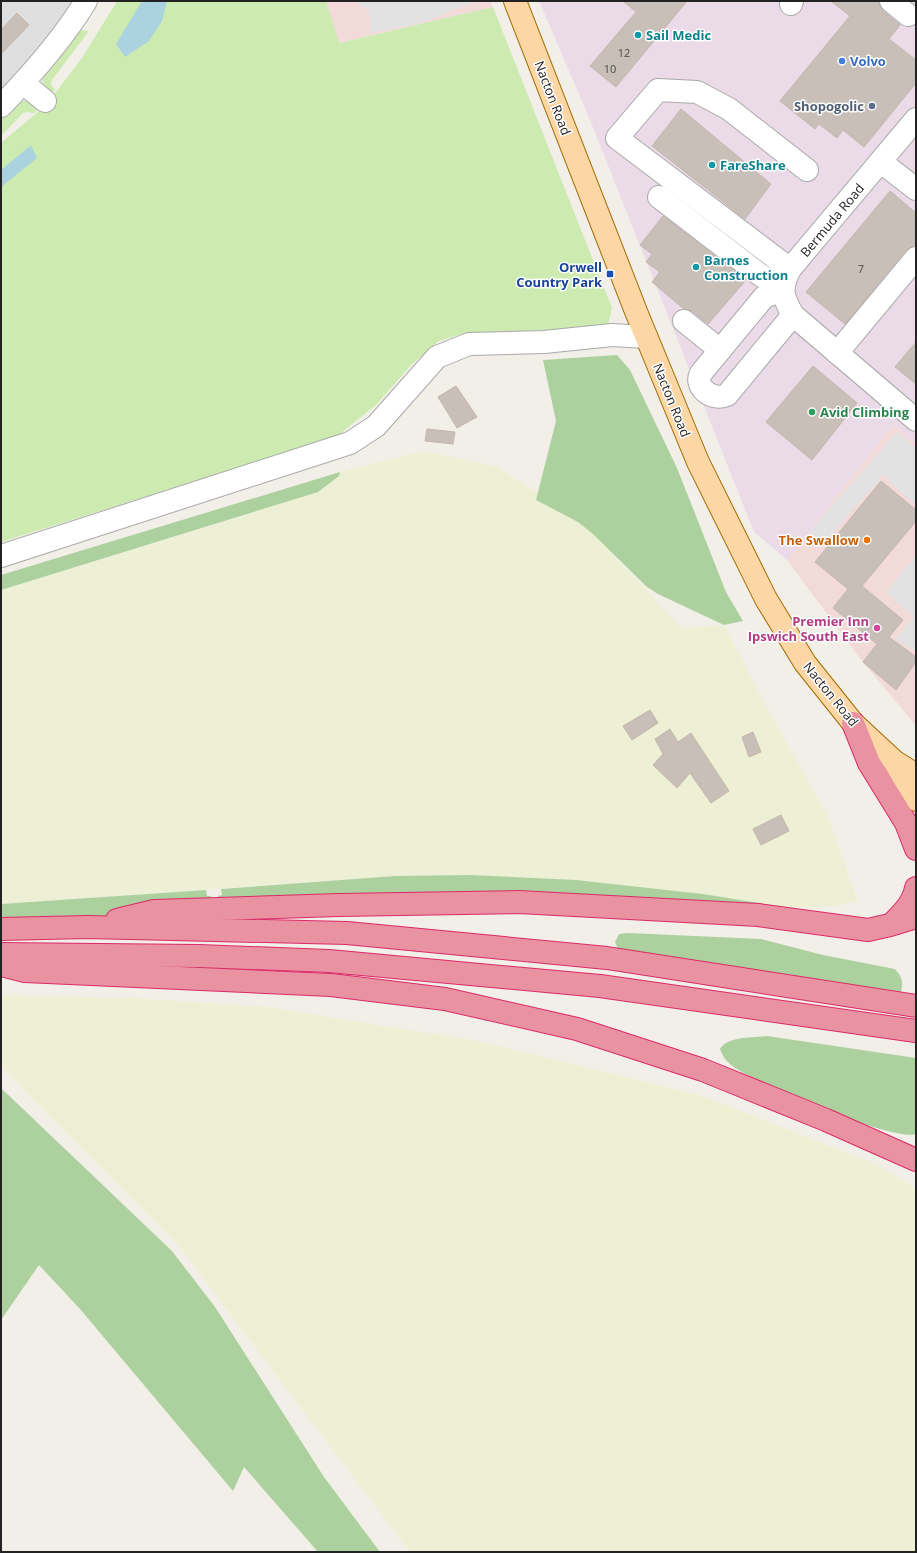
<svg xmlns="http://www.w3.org/2000/svg" width="917" height="1553" viewBox="0 0 917 1553" font-family="'Open Sans',sans-serif">
<style>
.residential{fill:#e0dfdf}
.commercial{fill:#f2dad9}
.industrial{fill:#ebdbe8}
.farmland{fill:#eef0d5}
.grass{fill:#cdebb0}
.forest{fill:#add19e}
.parking{fill:#e2e2e2}
.water{fill:#aad3df}
.building{fill:#c7bfb8;stroke:#c4b6ab}
.lines{fill:none;stroke-linecap:round;stroke-linejoin:round}
.minor-casing{stroke:#a9a9a9;stroke-width:24}
.major-casing{stroke:#a06b00;stroke-width:24}
.highway-casing{stroke:#dc2a67;stroke-width:24}
.minor{stroke:#fff;stroke-width:22}
.major{stroke:#fcd6a4;stroke-width:22}
.highway{stroke:#e892a2;stroke-width:22}
.culture-dot{fill:#0f9aa8;stroke:#fff;stroke-width:1.5}
.shop-dot{fill:#3f7fe0;stroke:#fff;stroke-width:1.5}
.service-dot{fill:#5c6f8a;stroke:#fff;stroke-width:1.5}
.transit-dot{fill:#1a4fb4;stroke:#fff;stroke-width:1.5}
.leisure-dot{fill:#2e9e5b;stroke:#fff;stroke-width:1.5}
.food-dot{fill:#e8710a;stroke:#fff;stroke-width:1.5}
.hotel-dot{fill:#d1479c;stroke:#fff;stroke-width:1.5}
.labels{text-anchor:middle;dominant-baseline:central;stroke-width:3;stroke-linejoin:round;paint-order:stroke}
.number-label{font-size:11px;fill:#4b4948}
.culture-label{font-size:13px;font-weight:bold;fill:#0d838f;stroke:#fff;text-anchor:start}
.shop-label{font-size:13px;font-weight:bold;fill:#366cbe;stroke:#fff;text-anchor:start}
.street-label{font-size:13px;fill:#222;stroke:#fff}
.service-label{font-size:13px;font-weight:bold;fill:#4e5e75;stroke:#fff;text-anchor:end}
.transit-label{font-size:13px;font-weight:bold;fill:#164399;stroke:#fff;text-anchor:end}
.leisure-label{font-size:13px;font-weight:bold;fill:#27864d;stroke:#fff;text-anchor:start}
.food-label{font-size:13px;font-weight:bold;fill:#c56008;stroke:#fff;text-anchor:end}
.hotel-label{font-size:13px;font-weight:bold;fill:#b23c85;stroke:#fff;text-anchor:end}
</style>
<rect width="100%" height="100%" fill="#f2efe9"/>
<path class="residential" d="M 1,1 L 86,1 L 1,106 Z"/>
<g class="commercial">
<path d="M 326,1 L 490,1 L 493,7 L 338,43 Z"/>
<path d="M 893,424 L 916,444 L 916,726 L 859,657 L 787,560 Z"/>
</g>
<path class="industrial" d="M 539,1 L 916,1 L 916,444 L 893,424 L 787,560 L 754,532 L 590,120 Z"/>
<g class="farmland">
<path d="M 424,451 L 496,466 L 588,527 L 681,628 L 724,625 L 765,704 L 828,816 L 858,902 L 827,907 L 791,908 L 703,894 L 576,880 L 471,875 L 395,876 L 1,904 L 1,590 L 253,513 L 339,476 L 340,472 Z"/>
<path d="M 1,995 L 133,998 L 270,1007 L 478,1041 L 700,1095 L 876,1164 L 916,1188 L 916,1552 L 410,1552 L 177,1244 L 1,1067 Z"/>
</g>
<g class="grass">
<path d="M 117,1 L 326,1 L 339,43 L 493,7 L 612,308 L 608,325 L 572,329 L 465,333 L 439,341 L 412,364 L 376,405 L 336,437 L 1,542 L 1,143 L 46,105 L 82,58 Z"/>
<path d="M 82,30 L 89,31 L 52,80 L 51,85 L 55,89 L 51,95 L 43,87 L 42,73 L 69,37 Z"/>
<path d="M 19,101 L 33,101 L 41,106 L 34,113 L 27,112 L 23,113 L 1,136 L 1,119 Z"/>
</g>
<g class="forest">
<path d="M 617,355 L 630,370 L 677,468 L 726,592 L 743,621 L 724,625 L 658,594 L 647,587 L 593,534 L 578,522 L 536,500 L 556,421 L 543,360 Z"/>
<path d="M 340,472 L 339,476 L 318,492 L 1,590 L 1,575 Z"/>
<path d="M 471,875 L 576,880 L 703,894 L 791,908 L 566,894 L 417,894 L 179,910 L 170,913 L 1,921 L 1,904 L 206,890 L 207,896 L 211,896 L 211,901 L 170,904 L 170,899 L 161,900 L 162,909 L 218,905 L 218,896 L 222,895 L 221,889 L 395,876 Z"/>
<path d="M 628,933 L 761,939 L 823,955 L 895,969 C 904,979 903,984 900,997 L 621,956 L 615,942 L 619,934 Z"/>
<path d="M 767,1036 L 916,1058 L 916,1134 C 894,1142 749,1082 730,1064 C 725,1060 722,1055 720,1049 C 728,1036 753,1038 767,1036 Z"/>
<path d="M 1,1088 L 172,1251 L 215,1307 L 324,1477 L 380,1552 L 318,1552 L 244,1467 L 233,1491 L 80,1309 L 39,1265 L 1,1320 Z"/>
</g>
<g class="parking">
<path d="M 357,1 L 473,1 L 474,2 L 424,22 L 371,33 L 369,10 L 358,4 Z"/>
<path d="M 897,432 L 916,448 L 916,505 L 883,475 L 825,542 L 809,532 Z"/>
<path d="M 916,555 L 916,652 L 896,639 L 914,617 L 886,593 Z"/>
</g>
<g class="water">
<path d="M 142,1 L 167,1 L 162,21 L 149,41 L 125,57 L 116,44 Z"/>
<path d="M 31,145 L 37,158 L 1,187 L 1,170 Z"/>
</g>
<g class="building">
<path d="M 623,1 L 687,1 L 616,87 L 590,66 L 636,12 Z"/>
<path d="M 831,1 L 878,1 L 883,11 L 900,25 L 889,39 L 916,60 L 916,83 L 864,147 L 843,130 L 837,138 L 819,124 L 815,129 L 780,101 L 850,16 Z"/>
<path d="M 17,13 L 29,25 L 1,54 L 1,30 Z"/>
<path d="M 681,109 L 771,184 L 745,219 L 652,146 Z"/>
<path d="M 890,191 L 916,213 L 916,244 L 906,250 L 845,324 L 806,292 Z"/>
<path d="M 663,216 L 746,280 L 708,324 L 692,311 L 684,309 L 652,282 L 660,272 L 646,262 L 652,254 L 640,245 Z"/>
<path d="M 916,342 L 916,384 L 895,367 Z"/>
<path d="M 813,366 L 857,403 L 812,460 L 766,422 Z"/>
<path d="M 456,386 L 477,417 L 457,428 L 438,397 Z"/>
<path d="M 427,429 L 455,432 L 453,444 L 425,441 Z"/>
<path d="M 881,481 L 916,510 L 916,521 L 862,586 L 903,620 L 889,637 L 916,657 L 916,662 L 896,690 L 863,662 L 877,644 L 833,608 L 848,589 L 815,562 Z"/>
<path d="M 650,710 L 658,723 L 632,740 L 623,726 Z"/>
<path d="M 670,729 L 678,742 L 691,733 L 729,791 L 711,803 L 690,773 L 677,788 L 653,765 L 663,754 L 655,739 Z"/>
<path d="M 753,732 L 761,752 L 749,757 L 742,737 Z"/>
<path d="M 781,815 L 789,831 L 761,845 L 753,829 Z"/>
</g>
<g class="lines">
<defs>
<g id="minor">
<path d="M 891,1 L 908,15"/>
<path d="M 791,4 L 792,1"/>
<path d="M 23,83 L 45,101"/>
<path d="M 1,106 C 32,74 63,39 86,1"/>
<path d="M 916,119 L 790,269 C 780,289 782,296 793,315 L 916,420"/>
<path d="M 881,162 L 916,189"/>
<path d="M 659,197 L 759,274 L 783,290"/>
<path d="M 790,269 L 617,138 L 658,90 L 697,92 L 729,109 L 807,170"/>
<path d="M 783,290 L 764,297 L 702,372 C 692,385 711,402 727,395 L 793,315"/>
<path d="M 684,321 L 720,350"/>
<path d="M 837,353 L 916,258"/>
<path d="M 1,556 L 350,443 L 376,426 L 437,357 L 469,344 L 544,342 L 612,335 L 646,337"/>
</g>
<g id="major">
<path d="M 515,1 L 637,314 L 698,462 L 766,599 L 805,663 L 853,723 L 894,761 L 916,775"/>
<path d="M 895,763 L 916,800"/>
</g>
<g id="highway">
<path d="M 853,723 L 869,763 L 906,823 L 916,849"/>
<path d="M 117,920 L 154,911 L 339,905 L 519,902 L 758,915 L 868,930 L 890,925 L 913,918 L 916,915"/>
<path d="M 893,923 C 903,913 913,903 916,888"/>
<path d="M 1,929 L 87,927 L 347,933 L 607,958 L 916,1006"/>
<path d="M 1,954 L 199,956 L 329,961 L 600,986 L 916,1031"/>
<path d="M 1,965 L 25,971 L 331,985 L 445,999 L 577,1029 L 703,1070 L 826,1120 L 916,1160"/>
</g>
</defs>
<use href="#minor" class="minor-casing"/>
<use href="#major" class="major-casing"/>
<use href="#highway" class="highway-casing"/>
<use href="#minor" class="minor"/>
<use href="#major" class="major"/>
<use href="#highway" class="highway"/>
</g>
<g class="culture-dot">
<circle cx="638" cy="35" r="4"/>
<circle cx="712" cy="165" r="4"/>
<circle cx="696" cy="267" r="4"/>
</g>
<circle class="shop-dot" cx="842" cy="61" r="4"/>
<circle class="service-dot" cx="872" cy="106" r="4"/>
<rect class="transit-dot" x="606" y="270" width="8" height="8" rx="2"/>
<circle class="leisure-dot" cx="812" cy="412" r="4"/>
<circle class="food-dot" cx="867" cy="540" r="4"/>
<circle class="hotel-dot" cx="877" cy="628" r="4"/>
<g class="labels">
<g class="number-label">
<text x="624" y="52">12</text>
<text x="610" y="68">10</text>
<text x="861" y="268">7</text>
</g>
<g class="culture-label">
<text x="646" y="35">Sail Medic</text>
<text x="720" y="165">FareShare</text>
<text x="704" y="260">Barnes<tspan x="704" dy="15">Construction</tspan></text>
</g>
<g class="shop-label">
<text x="850" y="61">Volvo</text>
</g>
<g class="street-label">
<text transform="translate(553 98) rotate(69)">Nacton Road</text>
<text transform="translate(832 220) rotate(-50)">Bermuda Road</text>
<text transform="translate(672 400) rotate(68)">Nacton Road</text>
<text transform="translate(831 694) rotate(51)">Nacton Road</text>
</g>
<g class="service-label">
<text x="864" y="106">Shopogolic</text>
</g>
<g class="transit-label">
<text x="602" y="267">Orwell<tspan x="602" dy="15">Country Park</tspan></text>
</g>
<g class="leisure-label">
<text x="820" y="412">Avid Climbing</text>
</g>
<g class="food-label">
<text x="859" y="540">The Swallow</text>
</g>
<g class="hotel-label">
<text x="869" y="621">Premier Inn<tspan x="869" dy="15">Ipswich South East</tspan></text>
</g>
</g>
<rect width="917" height="1553" fill="none" stroke="#222222" stroke-width="4"/>
</svg>
